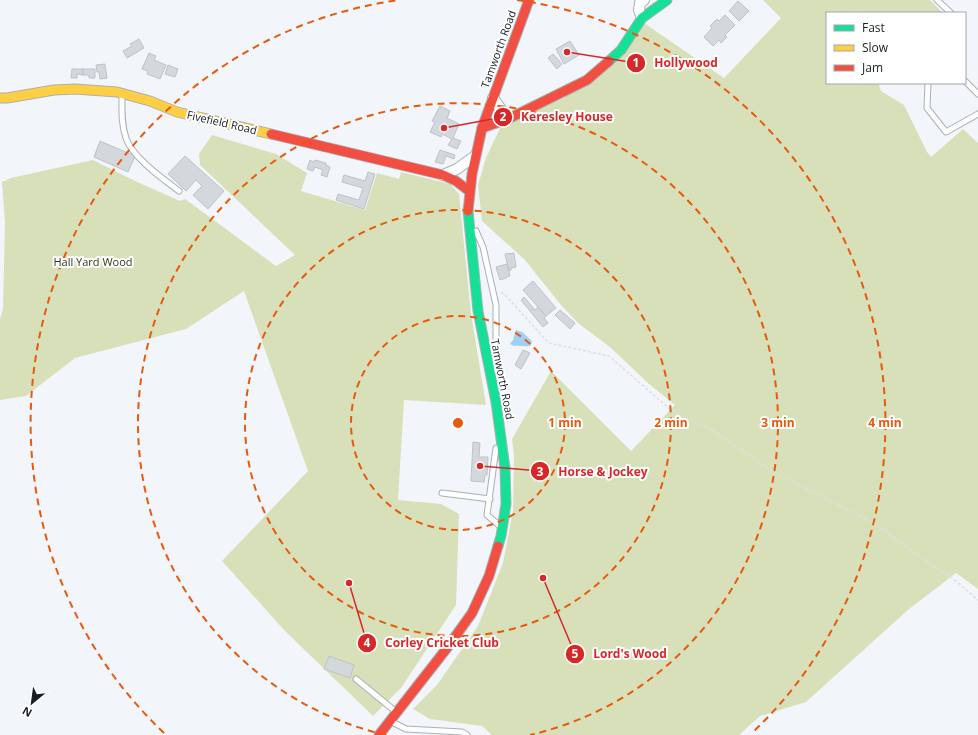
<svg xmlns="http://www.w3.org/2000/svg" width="978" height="735" viewBox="0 0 978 735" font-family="'Open Sans',sans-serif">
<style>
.green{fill:#d8e0ba}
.water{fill:#a0d0f8}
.building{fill:#d3d8dd;stroke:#bec3c8}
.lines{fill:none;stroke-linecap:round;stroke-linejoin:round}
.lane-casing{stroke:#aab0b5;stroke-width:7}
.street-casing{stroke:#aab0b5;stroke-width:12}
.fast-casing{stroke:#aab0b5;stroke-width:11}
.slow-casing{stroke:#aab0b5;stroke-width:11}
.jam-casing{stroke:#aab0b5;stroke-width:11}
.path{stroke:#dedfe0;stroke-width:1.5;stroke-dasharray:3 2;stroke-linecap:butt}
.lane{stroke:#fdfefe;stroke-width:5}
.street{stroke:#fdfefe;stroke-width:10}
.fast{stroke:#16e098;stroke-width:9}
.slow{stroke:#ffcf43;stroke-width:9}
.jam{stroke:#f24e42;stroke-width:9}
.ring{fill:none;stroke:#e8590c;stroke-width:2;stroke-dasharray:7 5}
.labels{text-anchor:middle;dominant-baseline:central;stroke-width:4;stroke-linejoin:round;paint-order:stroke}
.street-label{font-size:11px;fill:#161e24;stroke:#fff}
.park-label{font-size:11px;fill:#333815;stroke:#fff}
.centre{fill:#e8590c;stroke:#fff;stroke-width:2}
.ring-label{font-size:12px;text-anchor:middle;font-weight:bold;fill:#e8590c;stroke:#fff;stroke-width:4;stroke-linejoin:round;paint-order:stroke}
.leader{fill:none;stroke:#d62828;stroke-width:1.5}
.callout-dot{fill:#d62828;stroke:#fff;stroke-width:1.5}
.mark-label{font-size:12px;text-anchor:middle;font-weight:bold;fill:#fff}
.callout-label{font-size:12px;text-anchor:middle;font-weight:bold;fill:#d62828;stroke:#fff;stroke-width:4;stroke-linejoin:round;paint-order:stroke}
</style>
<rect width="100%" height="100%" fill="#f2f6fa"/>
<g class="green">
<path d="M 763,0 L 930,0 L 943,13 L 827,13 L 827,83 L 880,83 L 879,85 L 881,91 L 904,105 L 927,152 L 931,157 L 963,129 L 978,143 L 978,589 L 956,573 L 909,609 L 806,702 L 760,716 L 739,735 L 492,735 L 482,726 L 430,719 L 413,709 L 437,685 L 478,626 L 503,563 L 513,511 L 514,454 L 512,439 L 551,371 L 631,451 L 675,405 L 649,384 L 611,348 L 578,323 L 561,305 L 525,260 L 482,221 L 478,185 L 486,158 L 501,126 L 564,98 L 644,23 L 724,78 L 781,18 Z"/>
<path d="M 212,135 L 276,154 L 307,173 L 301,191 L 365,210 L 377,173 L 399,179 L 401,172 L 450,184 L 459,194 L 471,314 L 486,405 L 404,400 L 398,500 L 441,504 L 459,514 L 456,605 L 401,688 L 373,716 L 284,630 L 222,561 L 308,471 L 244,291 L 186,329 L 75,358 L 26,396 L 0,400 L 0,319 L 3,309 L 5,223 L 2,182 L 11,178 L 93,160 L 133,180 L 180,201 L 185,199 L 276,266 L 295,255 L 200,165 L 199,154 Z"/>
</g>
<path class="water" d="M 516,330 L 522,332 L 532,341 L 531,345 C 526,348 520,345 514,346 L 510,344 L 513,340 Z"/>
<g class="building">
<path d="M 738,1 L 749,11 L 739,21 L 729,11 Z"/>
<path d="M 725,15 L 735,25 L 725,35 L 727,37 L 721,43 L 719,40 L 713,46 L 704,37 L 712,28 L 710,26 L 717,19 L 719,21 Z"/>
<path d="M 139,39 L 144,48 L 127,58 L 123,51 L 132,46 L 130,44 Z"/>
<path d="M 570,41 L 579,55 L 564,64 L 556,49 Z"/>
<path d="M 149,53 L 156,56 L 154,60 L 166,65 L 160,79 L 147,74 L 148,71 L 142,69 Z"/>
<path d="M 553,54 L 562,64 L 557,69 L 548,58 Z"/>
<path d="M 105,64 L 107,78 L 100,79 L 99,72 L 97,72 L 96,65 Z"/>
<path d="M 168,65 L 178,69 L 175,77 L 165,74 Z"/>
<path d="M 72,69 L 83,69 L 83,75 L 77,74 L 77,78 L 71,78 Z"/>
<path d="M 83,69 L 95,69 L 95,78 L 89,78 L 89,75 L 83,75 Z"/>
<path d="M 440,106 L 450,111 L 447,118 L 459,124 L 453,138 L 461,141 L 457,149 L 448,145 L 452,139 L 442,134 L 441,137 L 430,132 L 435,122 L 432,121 Z"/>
<path d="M 100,141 L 135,156 L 128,172 L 94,157 Z"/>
<path d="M 440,150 L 455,155 L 454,159 L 446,156 L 443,164 L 435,162 Z"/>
<path d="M 185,156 L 224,191 L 208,209 L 193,195 L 202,186 L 196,180 L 186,191 L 168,174 Z"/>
<path d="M 310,160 L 314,162 L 315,160 L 326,163 L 326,165 L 330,167 L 327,177 L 321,175 L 323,170 L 315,167 L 313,171 L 307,169 Z"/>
<path d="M 368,172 L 375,174 L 364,209 L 336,200 L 338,194 L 359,200 L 363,188 L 342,182 L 344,175 L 365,181 Z"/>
<path d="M 514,253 L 516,267 L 511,268 L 511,270 L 509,271 L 505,254 Z"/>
<path d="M 507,264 L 510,276 L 506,277 L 506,278 L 500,280 L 496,267 Z"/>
<path d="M 533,281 L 556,308 L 546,316 L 523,290 Z"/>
<path d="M 524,297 L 535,310 L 538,307 L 546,316 L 544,318 L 548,323 L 543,327 L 521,300 Z"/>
<path d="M 560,310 L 575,323 L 570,329 L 555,315 Z"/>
<path d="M 523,350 L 530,353 L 521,369 L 515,365 Z"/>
<path d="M 473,442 L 480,443 L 479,457 L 488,457 L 487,475 L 485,475 L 484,482 L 471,481 Z"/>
<path d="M 329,656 L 354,665 L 350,678 L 324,669 Z"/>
</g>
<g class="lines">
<defs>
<g id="lane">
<path d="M 937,0 L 951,13"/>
<path d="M 965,81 L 978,94"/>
<path d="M 928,83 L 927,108 L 946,132 L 978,114"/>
<path d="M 122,95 C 122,109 121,124 126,138 C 132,157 163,179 179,191"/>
<path d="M 476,231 L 483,247 L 496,305 L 496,370"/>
<path d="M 496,448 L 487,515 L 500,526"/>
<path d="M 442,493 L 490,499"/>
<path d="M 356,679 L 395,711"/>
<path d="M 392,722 L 406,729 L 462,732 L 467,735"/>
</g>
<g id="street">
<path d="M 642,18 L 639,10 L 640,3 L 644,0"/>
<path d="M 493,98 L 508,119"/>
<path d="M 443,175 L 457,169 L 475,156"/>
</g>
<g id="fast">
<path d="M 609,61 L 621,50 L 642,18 L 667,0"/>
<path d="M 468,211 L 478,311 L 496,402 L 505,468 L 506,504 L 501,536 L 498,546"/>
</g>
<path id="slow" d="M 0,98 L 7,98 L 54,90 L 75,89 L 117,92 L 150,101 L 177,112 L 271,134"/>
<g id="jam">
<path d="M 482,128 L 508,119 L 587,80 L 609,61"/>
<path d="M 271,134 L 443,175 L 456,181 L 469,191"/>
<path d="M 468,211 L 472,174 L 482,128 L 529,0"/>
<path d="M 379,735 L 447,648 L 472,613 L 489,576 L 498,546"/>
</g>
</defs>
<use href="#lane" class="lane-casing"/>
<use href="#street" class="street-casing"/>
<use href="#fast" class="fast-casing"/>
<use href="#slow" class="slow-casing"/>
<use href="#jam" class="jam-casing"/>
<path class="path" d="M 501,292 L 505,295 L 549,343 L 609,356 L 672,411 L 714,431 L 774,472 L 874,523 L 940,571 C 951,575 967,591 978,600"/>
<use href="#lane" class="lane"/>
<use href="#street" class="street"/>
<use href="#fast" class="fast"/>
<use href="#slow" class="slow"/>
<use href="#jam" class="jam"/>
</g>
<g class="ring">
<circle cx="458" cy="423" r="107"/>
<circle cx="458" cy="423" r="213"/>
<path d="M386 735A320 320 0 1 1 530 735"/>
<path d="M164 733A427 427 0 0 1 399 0M517 0A427 427 0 0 1 752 733"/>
</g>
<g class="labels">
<g class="street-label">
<text transform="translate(498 49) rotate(-70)">Tamworth Road</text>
<text transform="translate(222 122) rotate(13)">Fivefield Road</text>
<text transform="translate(503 379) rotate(79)">Tamworth Road</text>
</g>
<g class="park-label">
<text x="93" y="261">Hall Yard Wood</text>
</g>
</g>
<circle cx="458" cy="423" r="6" class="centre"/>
<g class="ring-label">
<text x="565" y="427">1 min</text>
<text x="671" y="427">2 min</text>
<text x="778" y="427">3 min</text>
<text x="885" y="427">4 min</text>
</g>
<path class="leader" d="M567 52L636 63M444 128L503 117M480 466L540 471M349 583L367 643M543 578L575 654"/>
<g class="callout-dot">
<circle cx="567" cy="52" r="4"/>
<circle cx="444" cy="128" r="4"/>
<circle cx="480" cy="466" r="4"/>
<circle cx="349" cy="583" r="4"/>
<circle cx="543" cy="578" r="4"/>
<circle cx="636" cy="63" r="10"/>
<circle cx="503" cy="117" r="10"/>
<circle cx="540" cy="471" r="10"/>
<circle cx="367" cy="643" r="10"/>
<circle cx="575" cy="654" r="10"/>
</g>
<g class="mark-label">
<text x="636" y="67">1</text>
<text x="503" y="121">2</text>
<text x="540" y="476">3</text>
<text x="367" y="647">4</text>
<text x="575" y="658">5</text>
</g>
<g class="callout-label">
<text x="686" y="67">Hollywood</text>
<text x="567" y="121">Keresley House</text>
<text x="603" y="476">Horse &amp; Jockey</text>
<text x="442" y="647">Corley Cricket Club</text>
<text x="630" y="658">Lord's Wood</text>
</g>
<rect x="826" y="12" width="140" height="72" fill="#ffffff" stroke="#a2a5a7"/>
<rect x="834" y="25" width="20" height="6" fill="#16e098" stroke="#a2a5a7"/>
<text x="862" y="32" font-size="12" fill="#161e24">Fast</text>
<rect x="834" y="45" width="20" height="6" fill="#ffcf43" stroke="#a2a5a7"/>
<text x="862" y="52" font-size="12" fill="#161e24">Slow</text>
<rect x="834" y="65" width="20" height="6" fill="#f24e42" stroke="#a2a5a7"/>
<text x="862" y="72" font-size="12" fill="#161e24">Jam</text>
<g transform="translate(32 703) rotate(209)" stroke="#ffffff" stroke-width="3" paint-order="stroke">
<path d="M0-3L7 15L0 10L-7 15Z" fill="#161e24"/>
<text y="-6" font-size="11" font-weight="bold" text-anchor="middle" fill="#161e24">N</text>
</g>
</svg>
